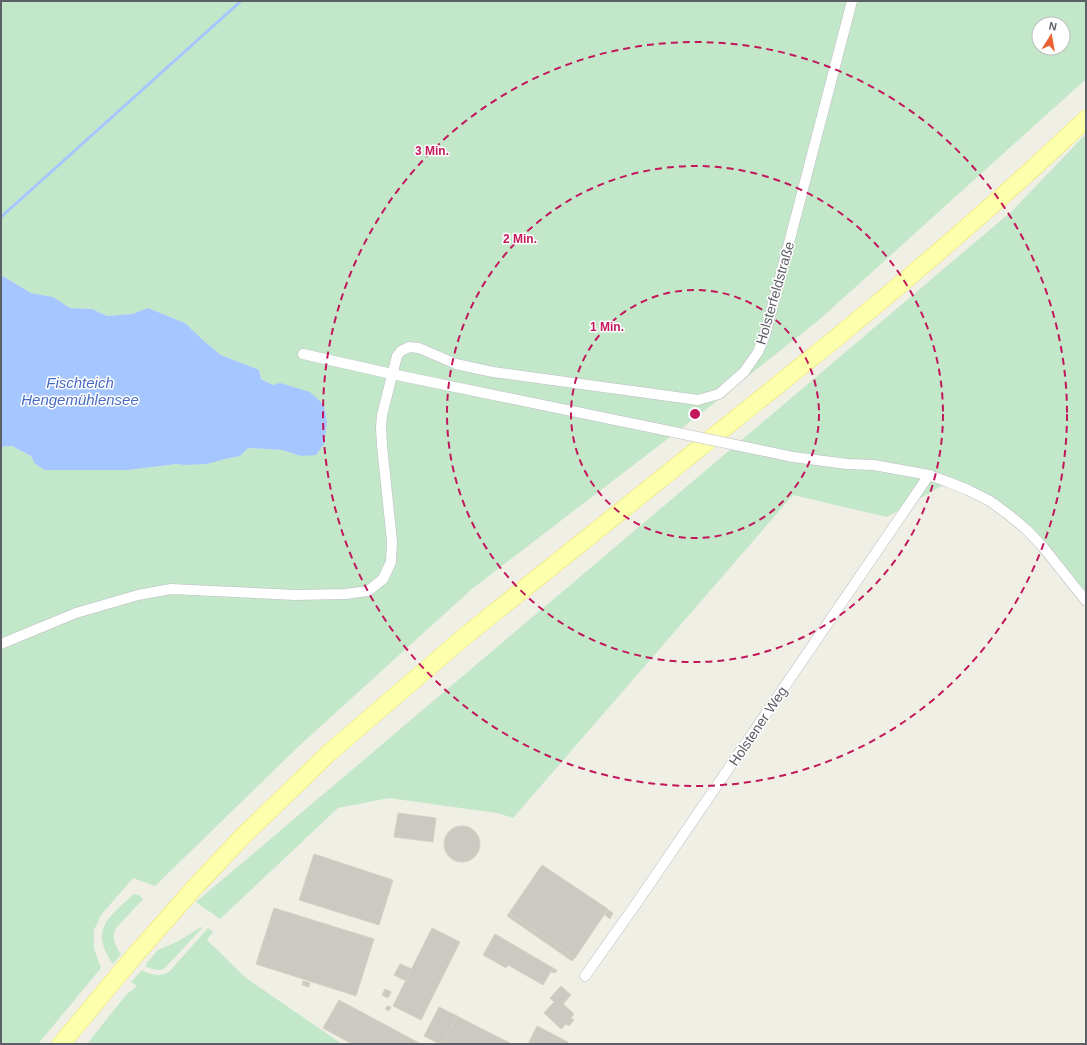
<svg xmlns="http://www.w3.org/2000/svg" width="1087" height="1045" viewBox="0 0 1087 1045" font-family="Arial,sans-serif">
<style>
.green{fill:#c2e7c9;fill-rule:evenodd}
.water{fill:#a6c6ff}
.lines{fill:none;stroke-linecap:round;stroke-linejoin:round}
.stream{stroke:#a6c6ff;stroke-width:3}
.building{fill:#cac9c2;stroke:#d4d2c3}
.street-casing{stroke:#bdbdc4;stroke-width:11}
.primary-casing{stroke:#f1e55c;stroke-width:18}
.street{stroke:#fff;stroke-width:10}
.primary{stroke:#fcffab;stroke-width:17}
.street-bridge-casing{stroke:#bdbdc4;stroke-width:11;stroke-linecap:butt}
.street-bridge{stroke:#fff;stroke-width:10}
.ring{fill:none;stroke:#c2185b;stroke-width:2;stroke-dasharray:7 5}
.labels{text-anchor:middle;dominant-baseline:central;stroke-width:3;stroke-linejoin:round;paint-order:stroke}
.street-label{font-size:14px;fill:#5d5f66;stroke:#fff}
.water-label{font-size:15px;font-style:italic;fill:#476bc3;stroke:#fff}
.centre{fill:#c2185b;stroke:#fff;stroke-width:2}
.ring-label{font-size:12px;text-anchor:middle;font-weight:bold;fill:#c2185b;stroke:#fff;stroke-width:3;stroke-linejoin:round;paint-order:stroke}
</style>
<rect width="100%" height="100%" fill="#efefe5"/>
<g class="green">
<path d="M 1,1 L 1086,1 L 1086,79 L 820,319 L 704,411 L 473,588 L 300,745 L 155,886 L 133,878 L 101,915 L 94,930 L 94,949 L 101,968 L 38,1044 L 1,1044 L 1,447 L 12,446 L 31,456 L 35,464 L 45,470 L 128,470 L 177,464 L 184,465 L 240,456 L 248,448 L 282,450 L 301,456 L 273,385 L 261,379 L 259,370 L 221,355 L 204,341 L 185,323 L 148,308 L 132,314 L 107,316 L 92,309 L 70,308 L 53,297 L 31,293 L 1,275 ZM 1039,24 L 1063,24 L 1063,48 L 1039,48 Z"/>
<path d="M 1086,134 L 1086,599 L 1028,529 L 949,480 L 940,487 L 887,517 L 793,495 L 513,818 L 497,813 L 389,798 L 338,808 L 220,919 L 196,902 L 1012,211 Z"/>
<path d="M 134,894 L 139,895 L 143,899 L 116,928 C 111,938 115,946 121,954 L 113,964 C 89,929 109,917 134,894 Z"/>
<path d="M 201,927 L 202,928 L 165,968 C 159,972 151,969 145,966 L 147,964 L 146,964 L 158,950 L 179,941 Z"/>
<path d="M 208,928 L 213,932 L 207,940 L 246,978 L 342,1044 L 87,1044 L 126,995 L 137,986 L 131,982 L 142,970 C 150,975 160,977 169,972 Z"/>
</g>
<path class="water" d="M 1,275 L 31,293 L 53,297 L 70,308 L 92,309 L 107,316 L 132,314 L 148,308 L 185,323 L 204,341 L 221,355 L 259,370 L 261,379 L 273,385 L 280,383 L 310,392 L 324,405 L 327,422 L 324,444 L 316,455 L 301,456 L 282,450 L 248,448 L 240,456 L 225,459 L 207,464 L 184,465 L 177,464 L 128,470 L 45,470 L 35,464 L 31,456 L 12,446 L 1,447 Z"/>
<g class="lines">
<path class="stream" d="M 1,217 L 241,1"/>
</g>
<g class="building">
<path d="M 398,813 L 436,818 L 433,842 L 394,837 Z"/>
<circle cx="462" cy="844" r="18"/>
<path d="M 314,854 L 393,880 L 379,925 L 299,900 Z"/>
<path d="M 542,865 L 608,909 L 575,958 L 509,913 Z"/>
<path d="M 274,908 L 374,939 L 356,996 L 256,964 Z"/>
<path d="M 608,910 L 613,913 L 610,919 L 605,915 Z"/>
<path d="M 509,913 L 575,958 L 572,961 L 507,916 Z"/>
<path d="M 432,928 L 460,942 L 421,1020 L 393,1006 Z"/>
<path d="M 495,934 L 553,968 L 543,985 L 508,965 L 506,968 L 483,955 Z"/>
<path d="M 400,964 L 412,969 L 406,981 L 394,975 Z"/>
<path d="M 553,968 L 557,970 L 555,973 L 551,972 Z"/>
<path d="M 303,981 L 310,983 L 309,987 L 302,985 Z"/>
<path d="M 561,986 L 571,995 L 563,1004 L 574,1014 L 571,1018 L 574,1020 L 569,1026 L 566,1024 L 561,1029 L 544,1013 L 554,1002 L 550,998 Z"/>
<path d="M 385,989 L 391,992 L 388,998 L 382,995 Z"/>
<path d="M 339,1000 L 421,1044 L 352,1044 L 323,1028 Z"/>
<path d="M 387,1006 L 391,1007 L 389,1011 L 385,1009 Z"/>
<path d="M 439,1007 L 457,1016 L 443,1044 L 440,1044 L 424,1036 Z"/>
<path d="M 457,1016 L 490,1033 L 512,1044 L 443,1044 Z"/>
<path d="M 537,1026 L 568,1042 L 566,1044 L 528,1044 Z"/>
</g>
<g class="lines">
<defs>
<g id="street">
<path d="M 303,354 L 392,374 L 664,430"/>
<path d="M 750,448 L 793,457 L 847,464 L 874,465 L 929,475 L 948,482 L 968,490 L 990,501 L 1009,515 L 1027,530 L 1043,547 L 1086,601"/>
<path d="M 1,644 L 76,613 L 138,595 L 171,589 L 295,595 L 346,594 L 368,591 L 383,579 L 391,562 L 392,541 L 382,446 L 381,427 L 382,415 L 397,356 L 401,351 L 409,347 L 419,348 L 456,364 L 493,372 L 698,400 L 719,394 L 744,372 L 758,352 L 765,335 L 852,1"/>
<path d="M 585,976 L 636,904 L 929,475"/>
</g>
<path id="primary" d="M 61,1044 L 136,954 L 196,886 L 243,836 L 329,753 L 464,637 L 835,339 C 921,268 1005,196 1086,119"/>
</defs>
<use href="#street" class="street-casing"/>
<use href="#primary" class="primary-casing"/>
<use href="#street" class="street"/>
<use href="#primary" class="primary"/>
<defs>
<path id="street-bridge" d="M 664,430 L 750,448"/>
</defs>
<use href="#street-bridge" class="street-bridge-casing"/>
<use href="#street-bridge" class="street-bridge"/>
</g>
<g class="ring">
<circle cx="695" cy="414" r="124"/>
<circle cx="695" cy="414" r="248"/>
<circle cx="695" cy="414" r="372"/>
</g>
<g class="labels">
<g class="street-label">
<text transform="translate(775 293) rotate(-74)">Holsterfeldstraße</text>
<text transform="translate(758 726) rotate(-56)">Holstener Weg</text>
</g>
<g class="water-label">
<text x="80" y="382">Fischteich<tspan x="80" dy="17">Hengemühlensee</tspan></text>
</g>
</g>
<circle cx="695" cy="414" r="6" class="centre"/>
<g class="ring-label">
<text x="432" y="155">3 Min.</text>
<text x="520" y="243">2 Min.</text>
<text x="607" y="331">1 Min.</text>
</g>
<rect width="1087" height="1045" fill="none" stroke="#5d5f66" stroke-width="4"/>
<g transform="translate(1051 36) rotate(11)"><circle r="19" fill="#ffffff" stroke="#bebfc2"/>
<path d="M0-3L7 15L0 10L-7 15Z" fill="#e96432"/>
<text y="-6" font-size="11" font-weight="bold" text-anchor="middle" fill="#5d5f66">N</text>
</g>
</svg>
